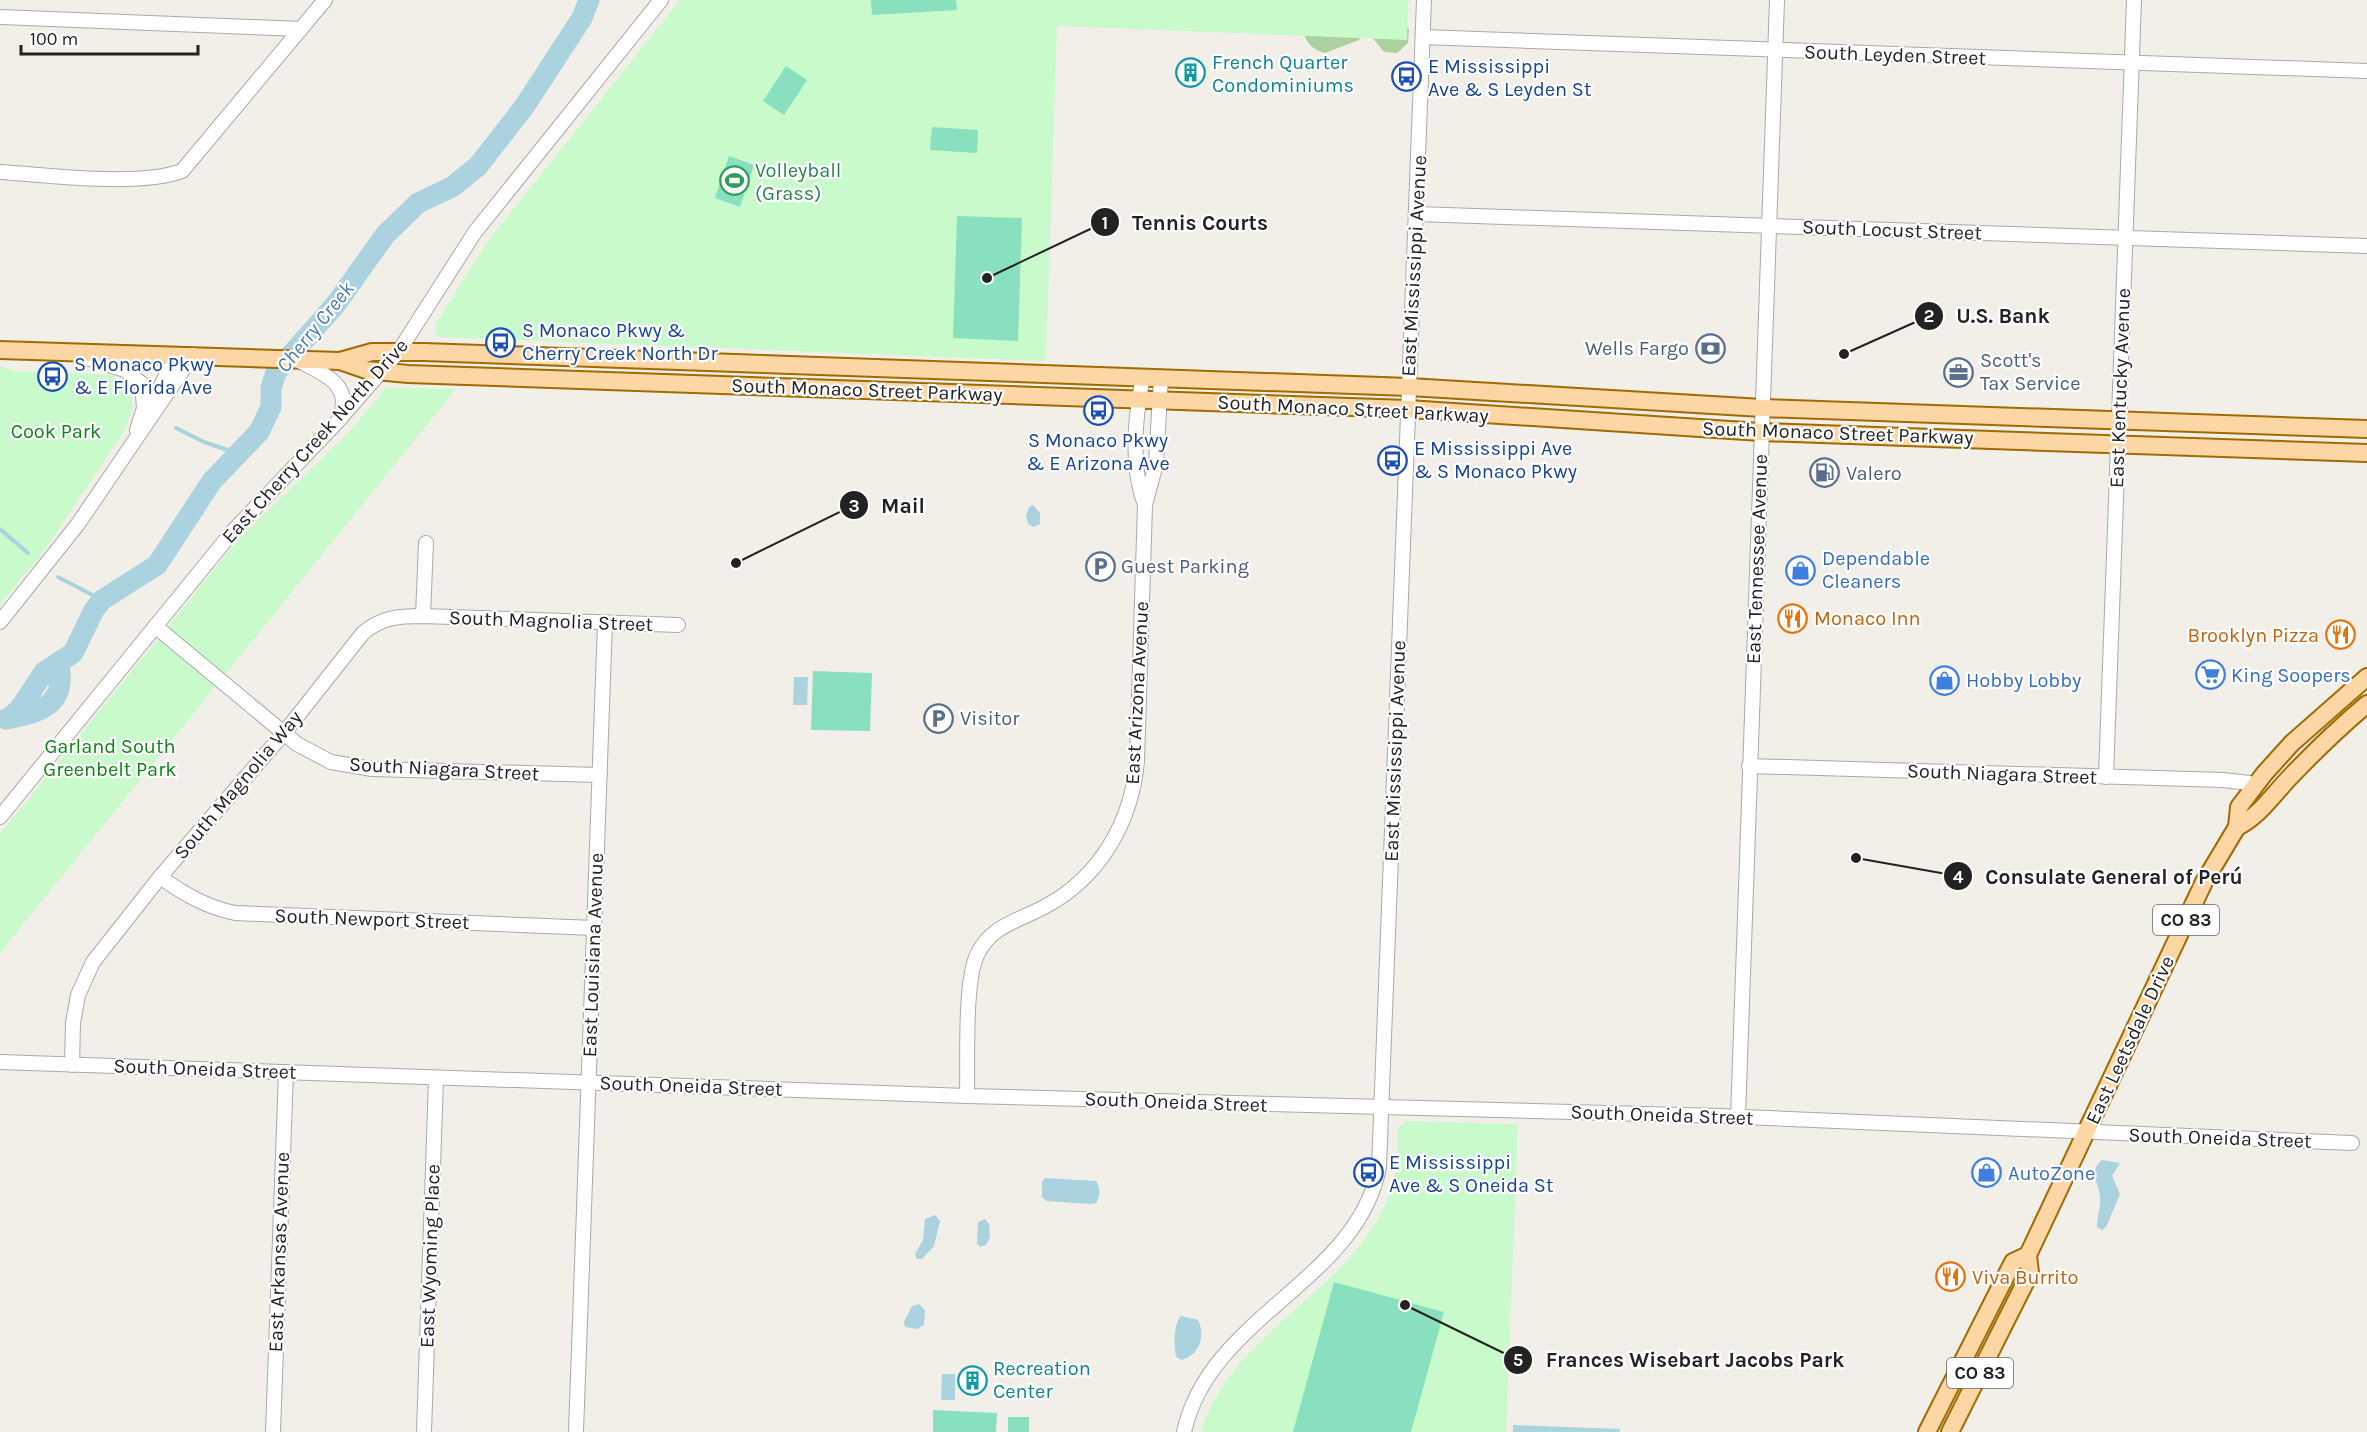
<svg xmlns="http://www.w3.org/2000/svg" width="2367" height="1432" viewBox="0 0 2367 1432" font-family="Karla,sans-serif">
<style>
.forest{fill:#add19e}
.park{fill:#c8facc}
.pitch{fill:#88e0be}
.water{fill:#aad3df}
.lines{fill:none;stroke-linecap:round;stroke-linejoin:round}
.stream{stroke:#aad3df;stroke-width:4}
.river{stroke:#aad3df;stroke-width:21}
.minor-casing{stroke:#a9a9a9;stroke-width:16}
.major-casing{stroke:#a06b00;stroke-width:20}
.minor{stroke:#fff;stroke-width:14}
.major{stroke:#fcd6a4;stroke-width:16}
.labels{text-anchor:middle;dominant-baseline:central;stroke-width:4.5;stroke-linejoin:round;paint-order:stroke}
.shield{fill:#fff;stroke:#646464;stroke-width:1.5}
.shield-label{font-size:18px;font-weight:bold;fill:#222}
.street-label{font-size:20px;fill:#222;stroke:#fff}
.culture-label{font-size:20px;fill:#0d838f;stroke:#fff;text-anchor:start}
.transit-label{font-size:20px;fill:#164399;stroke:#fff;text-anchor:start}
.leisure-label{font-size:20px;fill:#27864d;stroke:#fff;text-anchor:start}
.service-label{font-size:20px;fill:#4e5e75;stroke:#fff;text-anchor:start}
.park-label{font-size:20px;fill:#0c8416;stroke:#fff}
.shop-label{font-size:20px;fill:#366cbe;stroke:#fff;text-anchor:start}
.food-label{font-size:20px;fill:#c56008;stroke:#fff;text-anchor:start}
.water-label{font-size:21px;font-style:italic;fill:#4a7aab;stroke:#fff}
.leader{fill:none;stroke:#222;stroke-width:2}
.callout-dot{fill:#222;stroke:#fff;stroke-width:2}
.mark-label{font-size:18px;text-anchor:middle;font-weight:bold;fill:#fff}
.callout-label{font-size:21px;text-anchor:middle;font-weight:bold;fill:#222;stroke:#fff;stroke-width:4.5;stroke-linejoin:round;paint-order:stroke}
</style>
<rect width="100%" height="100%" fill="#f2efe9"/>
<g class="forest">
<path d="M 1405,24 L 1409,29 L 1408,43 L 1397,53 L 1384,52 L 1371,36 Z"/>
<path d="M 1304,34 L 1361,35 L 1359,40 L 1325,53 C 1315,51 1306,43 1304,34 Z"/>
</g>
<g class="park">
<path d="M 680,0 L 1408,0 L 1407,40 L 1057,26 L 1046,361 L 439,337 L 436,333 L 436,324 L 485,245 Z"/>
<path d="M 0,366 L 17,371 L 111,375 L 129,389 L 133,407 L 126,428 L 46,548 L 0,605 Z"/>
<path d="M 387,387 L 456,389 L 0,953 L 0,834 L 239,539 L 350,431 Z"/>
<path d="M 1405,1121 L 1518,1124 L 1506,1432 L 1201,1432 C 1232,1327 1359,1291 1392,1186 C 1398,1167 1398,1147 1398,1127 Z"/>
</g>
<g class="pitch">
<path d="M 871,0 L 956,0 L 957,10 L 872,15 Z"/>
<path d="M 786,66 L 807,80 L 784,115 L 763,101 Z"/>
<path d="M 932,127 L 978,130 L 977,153 L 930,150 Z"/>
<path d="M 729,156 L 754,165 L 740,207 L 715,198 Z"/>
<path d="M 957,216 L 1022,218 L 1018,341 L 953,338 Z"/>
<path d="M 813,671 L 872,673 L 870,731 L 811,730 Z"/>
<path d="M 1334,1282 L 1444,1312 L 1411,1432 L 1293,1432 Z"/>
<path d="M 933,1410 L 997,1413 L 996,1432 L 933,1432 Z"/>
<rect x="1008" y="1417" width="21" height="15"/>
</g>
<g class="water">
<path d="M 1033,505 L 1040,513 L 1040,524 L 1034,527 L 1028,524 L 1026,516 L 1029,507 Z"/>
<path d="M 794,677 L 808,677 L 807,705 L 793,705 Z"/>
<path d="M 2102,1160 L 2120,1163 L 2112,1176 L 2120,1194 L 2106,1227 L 2102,1230 L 2097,1227 C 2097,1217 2101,1207 2100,1197 C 2099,1183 2088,1171 2102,1160 Z"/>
<path d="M 1045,1178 L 1096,1181 C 1101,1187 1100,1197 1096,1203 L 1090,1204 L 1047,1201 L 1042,1197 L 1042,1182 Z"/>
<path d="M 935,1215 L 940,1221 L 934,1246 L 922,1259 L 917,1259 L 915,1254 L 923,1240 L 925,1219 Z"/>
<path d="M 985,1219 L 989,1224 L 990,1237 L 986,1245 L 980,1247 L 977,1244 L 978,1222 Z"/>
<path d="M 919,1304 L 925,1310 L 924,1325 L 918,1329 L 905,1327 L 904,1322 L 912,1306 Z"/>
<path d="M 1181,1316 L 1198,1320 C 1206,1336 1199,1356 1181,1360 L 1176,1357 C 1174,1346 1173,1325 1181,1316 Z"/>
<path d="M 942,1374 L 955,1374 L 955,1400 L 941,1400 Z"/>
<path d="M 1513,1425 L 1621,1429 L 1619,1432 L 1513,1432 Z"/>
</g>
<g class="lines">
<g class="stream">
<path d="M 176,428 L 204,442 L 240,454"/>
<path d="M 0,529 L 28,553"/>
<path d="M 58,577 L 102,600"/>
</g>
<g class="river">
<path d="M 10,718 L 21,707 L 44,672 L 73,653 L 94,610 L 102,600 L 157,565 L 212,481 L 259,432 L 271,407 L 271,388 L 276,372 L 336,304 L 385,235 L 418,203 L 452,187 L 478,166 L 524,107 L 582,18 L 589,0"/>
<path d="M 6,719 C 28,715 59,710 60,681 C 61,674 59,668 59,662"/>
</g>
<defs>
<g id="minor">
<path d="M 0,17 L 301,29"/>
<path d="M 1423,37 L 2367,71"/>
<path d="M 0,172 C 49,175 139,187 182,171 L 325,0"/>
<path d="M 1417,214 L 2367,246"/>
<path d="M 84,357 L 125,370 L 142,384 L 144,408 L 137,430"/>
<path d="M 299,361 C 322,373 353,384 340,417"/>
<path d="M 1143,377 C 1135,417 1130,466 1145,505"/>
<path d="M 147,412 L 177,355"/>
<path d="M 423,616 L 426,543"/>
<path d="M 0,622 L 78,524 L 193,355"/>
<path d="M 155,626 L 297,744 L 331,762 L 372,769 L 600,775"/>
<path d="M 1749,766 L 2223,780 L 2249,783 L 2254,787"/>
<path d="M 2106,777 L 2134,0"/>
<path d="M 0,817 L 233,531 L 338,421 L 399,351 L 475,232 L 661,0"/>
<path d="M 160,877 C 184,894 206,907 235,913 L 594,928"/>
<path d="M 0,1062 L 967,1096 L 1720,1116 L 2352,1143"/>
<path d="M 72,1065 L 73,1023 L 78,995 L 93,962 L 160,877 L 284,733 L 363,633 C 382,617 399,616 423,616 L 678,625"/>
<path d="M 967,1096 C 968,1063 964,983 977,955 C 991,925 1019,921 1046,906 C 1100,877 1132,821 1137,761 L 1145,505 L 1156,464 L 1161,378"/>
<path d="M 1738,1117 L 1777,0"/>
<path d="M 273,1432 L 286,1072"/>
<path d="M 424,1432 L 436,1079"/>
<path d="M 576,1432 L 605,623"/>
<path d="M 1184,1432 C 1209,1316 1358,1281 1379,1167 L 1424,0"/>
</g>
<g id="major">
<path d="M 0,350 L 340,361 L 366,370 L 408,374 L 1408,409 L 1761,432 L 2367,453"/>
<path d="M 340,361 L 372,352 L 424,352 L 1409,387 L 1762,408 L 2367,429"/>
<path d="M 2237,827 C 2261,815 2274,793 2293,774 C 2317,749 2341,726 2367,704"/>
<path d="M 1927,1432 L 2013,1262 L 2028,1255"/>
<path d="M 1950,1432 L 2030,1273 L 2028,1255 L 2204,882 L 2237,827 L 2239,807 L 2264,774 L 2292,743 L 2367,677"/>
</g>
</defs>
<use href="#minor" class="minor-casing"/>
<use href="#major" class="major-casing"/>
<use href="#minor" class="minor"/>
<use href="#major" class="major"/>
</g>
<defs>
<symbol id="building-ring" viewBox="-11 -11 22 22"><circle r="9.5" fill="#fff" stroke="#0f9aa8" stroke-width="1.5"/><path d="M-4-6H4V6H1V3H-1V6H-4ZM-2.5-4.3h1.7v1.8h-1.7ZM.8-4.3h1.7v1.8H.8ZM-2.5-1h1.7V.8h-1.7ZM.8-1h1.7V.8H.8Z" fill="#0f9aa8"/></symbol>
<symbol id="bus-ring" viewBox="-11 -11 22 22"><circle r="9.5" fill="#fff" stroke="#1a4fb4" stroke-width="1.5"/><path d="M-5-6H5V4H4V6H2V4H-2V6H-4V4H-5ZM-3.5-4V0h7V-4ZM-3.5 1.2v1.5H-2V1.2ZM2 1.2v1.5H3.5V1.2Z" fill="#1a4fb4"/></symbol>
<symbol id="stadium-ring" viewBox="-11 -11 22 22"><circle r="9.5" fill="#fff" stroke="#2e9e5b" stroke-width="1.5"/><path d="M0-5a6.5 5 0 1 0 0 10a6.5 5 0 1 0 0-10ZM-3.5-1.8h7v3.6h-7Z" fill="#2e9e5b"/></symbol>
<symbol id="bank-ring" viewBox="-11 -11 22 22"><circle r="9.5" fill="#fff" stroke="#5c6f8a" stroke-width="1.5"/><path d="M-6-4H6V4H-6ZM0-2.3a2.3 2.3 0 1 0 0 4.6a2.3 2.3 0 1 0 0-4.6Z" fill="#5c6f8a"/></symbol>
<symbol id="office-ring" viewBox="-11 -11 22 22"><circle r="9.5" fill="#fff" stroke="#5c6f8a" stroke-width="1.5"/><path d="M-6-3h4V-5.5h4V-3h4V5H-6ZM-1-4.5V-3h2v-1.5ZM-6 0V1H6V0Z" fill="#5c6f8a"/></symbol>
<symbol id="fuel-ring" viewBox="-11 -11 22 22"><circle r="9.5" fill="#fff" stroke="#5c6f8a" stroke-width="1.5"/><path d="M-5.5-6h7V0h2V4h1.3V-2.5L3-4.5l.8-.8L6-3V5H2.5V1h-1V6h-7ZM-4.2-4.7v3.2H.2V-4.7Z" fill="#5c6f8a"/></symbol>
<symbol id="parking-ring" viewBox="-11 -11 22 22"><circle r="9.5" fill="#fff" stroke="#5c6f8a" stroke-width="1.5"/><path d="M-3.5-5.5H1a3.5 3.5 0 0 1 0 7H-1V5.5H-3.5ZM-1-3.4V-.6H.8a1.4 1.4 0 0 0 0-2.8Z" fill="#5c6f8a"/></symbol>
<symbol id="shop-ring" viewBox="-11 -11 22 22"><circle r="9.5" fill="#fff" stroke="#3f7fe0" stroke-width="1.5"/><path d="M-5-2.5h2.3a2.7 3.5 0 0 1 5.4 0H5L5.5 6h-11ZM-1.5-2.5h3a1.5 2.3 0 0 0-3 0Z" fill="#3f7fe0"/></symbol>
<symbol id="restaurant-ring" viewBox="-11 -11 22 22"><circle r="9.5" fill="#fff" stroke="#e8710a" stroke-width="1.5"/><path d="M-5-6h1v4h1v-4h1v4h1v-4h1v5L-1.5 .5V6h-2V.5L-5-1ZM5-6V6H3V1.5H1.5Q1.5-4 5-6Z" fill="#e8710a"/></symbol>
<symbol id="supermarket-ring" viewBox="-11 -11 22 22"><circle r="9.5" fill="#fff" stroke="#3f7fe0" stroke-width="1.5"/><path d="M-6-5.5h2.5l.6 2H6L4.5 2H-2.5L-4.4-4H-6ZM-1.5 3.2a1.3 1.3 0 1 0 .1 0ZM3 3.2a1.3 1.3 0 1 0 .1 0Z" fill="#3f7fe0"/></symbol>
</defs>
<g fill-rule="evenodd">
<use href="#building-ring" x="1174" y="56" width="33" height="33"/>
<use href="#bus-ring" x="1390" y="60" width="33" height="33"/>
<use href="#stadium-ring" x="718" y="164" width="33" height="33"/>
<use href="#bus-ring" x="484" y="326" width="33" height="33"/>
<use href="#bank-ring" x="1694" y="332" width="33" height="33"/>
<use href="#office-ring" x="1942" y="356" width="33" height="33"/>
<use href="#bus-ring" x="36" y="360" width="33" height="33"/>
<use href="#bus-ring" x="1082" y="394" width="33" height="33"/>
<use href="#bus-ring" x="1376" y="444" width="33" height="33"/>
<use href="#fuel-ring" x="1808" y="456" width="33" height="33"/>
<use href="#parking-ring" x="1084" y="550" width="33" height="33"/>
<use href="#shop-ring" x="1784" y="554" width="33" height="33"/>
<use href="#restaurant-ring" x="1776" y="602" width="33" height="33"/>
<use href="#restaurant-ring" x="2324" y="618" width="33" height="33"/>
<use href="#supermarket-ring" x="2194" y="658" width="33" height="33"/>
<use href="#shop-ring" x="1928" y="664" width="33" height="33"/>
<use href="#parking-ring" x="922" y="702" width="33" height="33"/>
<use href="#bus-ring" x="1352" y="1156" width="33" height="33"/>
<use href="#shop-ring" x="1970" y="1156" width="33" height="33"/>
<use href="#restaurant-ring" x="1934" y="1260" width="33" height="33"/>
<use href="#building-ring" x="956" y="1364" width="33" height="33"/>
</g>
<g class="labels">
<g class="shield">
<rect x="2153" y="905" width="66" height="30" rx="4.5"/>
<rect x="1947" y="1358" width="66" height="30" rx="4.5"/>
</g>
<g class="shield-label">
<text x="2186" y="920">CO 83</text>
<text x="1980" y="1373">CO 83</text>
</g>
<g class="street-label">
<text transform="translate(1895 55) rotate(2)">South Leyden Street</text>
<text transform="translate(1892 230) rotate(2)">South Locust Street</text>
<text transform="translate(1414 266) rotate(-87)">East Mississippi Avenue</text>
<text transform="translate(2120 388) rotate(-88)">East Kentucky Avenue</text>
<text transform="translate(867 390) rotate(2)">South Monaco Street Parkway</text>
<text transform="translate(1353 409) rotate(3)">South Monaco Street Parkway</text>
<text transform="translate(1838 433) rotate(2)">South Monaco Street Parkway</text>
<text transform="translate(315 441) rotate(-48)">East Cherry Creek North Drive</text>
<text transform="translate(1757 559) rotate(-88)">East Tennessee Avenue</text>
<text transform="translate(551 621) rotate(2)">South Magnolia Street</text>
<text transform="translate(1137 693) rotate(-87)">East Arizona Avenue</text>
<text transform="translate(1395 751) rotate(-88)">East Mississippi Avenue</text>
<text transform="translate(444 769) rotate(3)">South Niagara Street</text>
<text transform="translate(2002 774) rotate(2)">South Niagara Street</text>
<text transform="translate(238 785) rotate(-50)">South Magnolia Way</text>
<text transform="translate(372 919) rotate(2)">South Newport Street</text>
<text transform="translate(593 955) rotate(-88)">East Louisiana Avenue</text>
<text transform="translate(2130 1040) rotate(-65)">East Leetsdale Drive</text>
<text transform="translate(205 1069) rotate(2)">South Oneida Street</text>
<text transform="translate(691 1086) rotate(2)">South Oneida Street</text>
<text transform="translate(1176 1102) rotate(2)">South Oneida Street</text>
<text transform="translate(1662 1115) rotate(2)">South Oneida Street</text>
<text transform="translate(2220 1138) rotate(2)">South Oneida Street</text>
<text transform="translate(279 1252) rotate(-88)">East Arkansas Avenue</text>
<text transform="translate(430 1256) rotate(-88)">East Wyoming Place</text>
</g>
<g class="culture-label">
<text x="1212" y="62">French Quarter<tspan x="1212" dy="23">Condominiums</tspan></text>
<text x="993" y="1368">Recreation<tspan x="993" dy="23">Center</tspan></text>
</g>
<g class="transit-label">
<text x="1428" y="66">E Mississippi<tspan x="1428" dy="23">Ave &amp; S Leyden St</tspan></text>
<text x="522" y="330">S Monaco Pkwy &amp;<tspan x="522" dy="23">Cherry Creek North Dr</tspan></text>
<text x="74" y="364">S Monaco Pkwy<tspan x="74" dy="23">&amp; E Florida Ave</tspan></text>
<text x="1098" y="440" text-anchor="middle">S Monaco Pkwy<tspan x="1098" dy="23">&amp; E Arizona Ave</tspan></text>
<text x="1414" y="448">E Mississippi Ave<tspan x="1414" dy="23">&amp; S Monaco Pkwy</tspan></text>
<text x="1389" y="1162">E Mississippi<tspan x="1389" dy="23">Ave &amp; S Oneida St</tspan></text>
</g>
<g class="leisure-label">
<text x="755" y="170">Volleyball<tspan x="755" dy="23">(Grass)</tspan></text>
</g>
<g class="service-label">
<text x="1689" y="348" text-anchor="end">Wells Fargo</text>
<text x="1980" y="360">Scott's<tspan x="1980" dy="23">Tax Service</tspan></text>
<text x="1846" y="473">Valero</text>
<text x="1121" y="566">Guest Parking</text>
<text x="960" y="718">Visitor</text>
</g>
<g class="park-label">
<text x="56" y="431">Cook Park</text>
<text x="110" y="746">Garland South<tspan x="110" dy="23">Greenbelt Park</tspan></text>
</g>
<g class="shop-label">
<text x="1822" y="558">Dependable<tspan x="1822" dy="23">Cleaners</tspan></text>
<text x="2231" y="675">King Soopers</text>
<text x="1966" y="680">Hobby Lobby</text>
<text x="2008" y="1173">AutoZone</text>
</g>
<g class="food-label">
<text x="1814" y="618">Monaco Inn</text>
<text x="2319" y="635" text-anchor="end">Brooklyn Pizza</text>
<text x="1972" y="1277">Viva Burrito</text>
</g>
<g class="water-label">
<text transform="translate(315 327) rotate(-51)">Cherry Creek</text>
</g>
</g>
<path class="leader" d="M987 278L1105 222M1844 354L1929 316M736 563L854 505M1856 858L1958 876M1405 1305L1518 1360"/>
<g class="callout-dot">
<circle cx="987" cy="278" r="6"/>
<circle cx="1844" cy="354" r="6"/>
<circle cx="736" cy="563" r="6"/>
<circle cx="1856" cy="858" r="6"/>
<circle cx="1405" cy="1305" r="6"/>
<circle cx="1105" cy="222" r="15"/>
<circle cx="1929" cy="316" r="15"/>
<circle cx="854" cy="505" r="15"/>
<circle cx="1958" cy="876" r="15"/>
<circle cx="1518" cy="1360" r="15"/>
</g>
<g class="mark-label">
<text x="1105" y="229">1</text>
<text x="1929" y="322">2</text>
<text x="854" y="512">3</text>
<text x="1958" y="883">4</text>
<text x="1518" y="1366">5</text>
</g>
<g class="callout-label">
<text x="1200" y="230">Tennis Courts</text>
<text x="2003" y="323">U.S. Bank</text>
<text x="903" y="513">Mail</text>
<text x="2114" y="884">Consulate General of Perú</text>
<text x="1695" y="1367">Frances Wisebart Jacobs Park</text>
</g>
<path d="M21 45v9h177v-9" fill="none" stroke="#222222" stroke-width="3"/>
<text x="30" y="45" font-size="18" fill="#222222" stroke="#ffffff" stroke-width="4.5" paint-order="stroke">100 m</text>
</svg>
